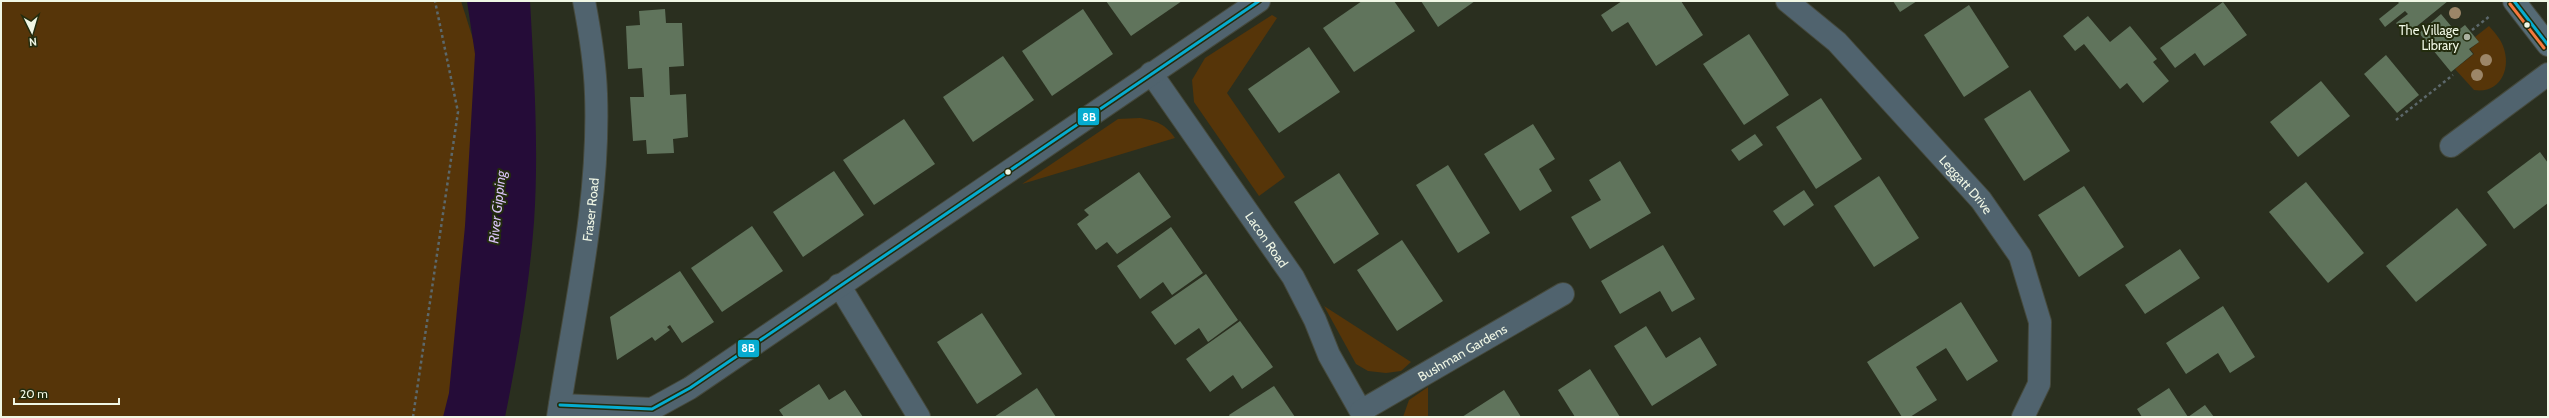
<svg xmlns="http://www.w3.org/2000/svg" width="2549" height="418" viewBox="0 0 2549 418" font-family="Cabin,sans-serif">
<style>
.green{fill:#563509}
.water{fill:#250c38}
.building{fill:#60745c}
.lines{fill:none;stroke-linecap:round;stroke-linejoin:round}
.minor-casing{stroke:#45493c;stroke-width:24}
.major-casing{stroke:#45493c;stroke-width:24}
.path{stroke:#5c686b;stroke-width:2.5;stroke-dasharray:3 3;stroke-linecap:butt}
.minor{stroke:#50636e;stroke-width:22}
.major{stroke:#556a75;stroke-width:22}
.bus-1-casing{stroke:#232c0e;stroke-width:6}
.bus-2-casing{stroke:#232c0e;stroke-width:6}
.bus-1{stroke:#06acd0;stroke-width:3}
.bus-2{stroke:#f6793e;stroke-width:3}
.tree{fill:#9c8668}
.bus-dot{fill:#f0f7e5;stroke:#232c0e;stroke-width:1.5}
.poi-dot{fill:#abb1a0;stroke:#232c0e;stroke-width:1.5}
.labels{text-anchor:middle;dominant-baseline:central;stroke-width:4;stroke-linejoin:round;paint-order:stroke}
.poi-label{font-size:13px;fill:#f0f7e5;stroke:#232c0e;text-anchor:end}
.street-label{font-size:13px;fill:#f0f7e5;stroke:#232c0e}
.water-label{font-size:14px;font-style:italic;fill:#dac4f8;stroke:#232c0e}
.line-badge{stroke:#232c0e;stroke-width:1.5}
.badge-label{font-size:11px;text-anchor:middle;font-weight:bold;fill:#fff}
</style>
<rect width="100%" height="100%" fill="#2a2f1f"/>
<g class="green">
<path d="M 1,1 L 461,1 L 496,112 L 465,417 L 1,417 Z"/>
<path d="M 1272,15 L 1277,18 L 1227,93 L 1285,177 L 1259,196 L 1194,102 L 1192,80 L 1205,58 Z"/>
<path d="M 2489,26 C 2494,32 2500,38 2503,46 C 2512,69 2500,94 2474,90 L 2455,69 L 2474,54 L 2470,49 L 2479,42 L 2475,37 Z"/>
<path d="M 1140,118 C 1157,121 1165,124 1175,138 L 1022,184 L 1118,119 Z"/>
<path d="M 1324,306 L 1411,362 L 1401,371 L 1386,373 L 1368,371 L 1356,364 Z"/>
<path d="M 1428,387 L 1428,417 L 1403,417 L 1409,400 Z"/>
</g>
<path class="water" d="M 467,1 L 530,1 C 534,74 539,149 534,222 C 529,287 518,353 505,417 L 443,417 L 449,393 L 465,226 L 475,54 Z"/>
<g class="building">
<path d="M 1106,1 L 1182,1 L 1131,36 Z"/>
<path d="M 1362,1 L 1394,1 L 1415,31 L 1354,72 L 1323,28 Z"/>
<path d="M 1421,1 L 1475,1 L 1438,27 Z"/>
<path d="M 1622,1 L 1681,1 L 1703,35 L 1656,66 L 1628,22 L 1612,32 L 1601,15 Z"/>
<path d="M 1893,1 L 1917,1 L 1900,12 Z"/>
<path d="M 2397,1 L 2448,1 L 2406,35 L 2396,23 L 2408,14 L 2405,11 L 2385,27 L 2379,19 L 2399,3 Z"/>
<path d="M 2223,2 L 2247,35 L 2204,66 L 2195,53 L 2175,68 L 2160,48 Z"/>
<path d="M 1969,5 L 2009,67 L 1964,97 L 1924,35 Z"/>
<path d="M 665,9 L 666,23 L 682,23 L 684,66 L 669,67 L 670,95 L 686,94 L 688,137 L 673,139 L 674,153 L 647,154 L 646,140 L 633,141 L 630,97 L 644,97 L 642,68 L 628,69 L 626,26 L 640,25 L 639,11 Z"/>
<path d="M 1083,9 L 1113,54 L 1052,96 L 1022,51 Z"/>
<path d="M 2441,14 L 2456,32 L 2465,25 L 2479,42 L 2469,49 L 2473,54 L 2451,72 L 2419,33 Z"/>
<path d="M 2088,16 L 2110,42 L 2130,26 L 2157,59 L 2153,62 L 2169,81 L 2143,103 L 2127,83 L 2120,89 L 2084,44 L 2075,51 L 2063,36 Z"/>
<path d="M 1749,34 L 1789,95 L 1744,125 L 1703,64 Z"/>
<path d="M 1309,47 L 1340,92 L 1279,133 L 1248,89 Z"/>
<path d="M 2386,55 L 2419,95 L 2397,113 L 2364,74 Z"/>
<path d="M 1003,56 L 1034,100 L 973,142 L 943,97 Z"/>
<path d="M 2321,81 L 2350,116 L 2298,157 L 2270,122 Z"/>
<path d="M 2030,90 L 2070,151 L 2024,181 L 1984,119 Z"/>
<path d="M 1821,98 L 1862,159 L 1816,189 L 1776,127 Z"/>
<path d="M 904,119 L 935,164 L 874,205 L 843,160 Z"/>
<path d="M 1533,124 L 1555,159 L 1539,169 L 1552,191 L 1520,211 L 1484,154 Z"/>
<path d="M 1755,134 L 1763,145 L 1739,161 L 1731,150 Z"/>
<path d="M 2540,152 L 2548,163 L 2548,203 L 2514,229 L 2487,192 Z"/>
<path d="M 1620,161 L 1651,213 L 1590,249 L 1571,217 L 1601,200 L 1589,180 Z"/>
<path d="M 1448,165 L 1490,233 L 1458,253 L 1416,185 Z"/>
<path d="M 834,171 L 864,215 L 803,257 L 773,212 Z"/>
<path d="M 1139,172 L 1171,217 L 1117,254 L 1107,242 L 1096,250 L 1077,224 L 1089,215 L 1084,210 Z"/>
<path d="M 1339,173 L 1379,234 L 1334,264 L 1294,202 Z"/>
<path d="M 1879,176 L 1919,238 L 1874,267 L 1834,206 Z"/>
<path d="M 2306,182 L 2364,253 L 2328,283 L 2269,212 Z"/>
<path d="M 2084,186 L 2124,247 L 2079,277 L 2038,215 Z"/>
<path d="M 1804,190 L 1814,205 L 1784,226 L 1773,211 Z"/>
<path d="M 2457,208 L 2487,245 L 2416,302 L 2386,266 Z"/>
<path d="M 752,226 L 783,271 L 722,312 L 691,268 Z"/>
<path d="M 1171,227 L 1203,273 L 1172,295 L 1163,282 L 1140,299 L 1117,266 Z"/>
<path d="M 1402,240 L 1443,301 L 1397,331 L 1357,270 Z"/>
<path d="M 1663,245 L 1695,299 L 1672,312 L 1660,291 L 1620,314 L 1601,281 Z"/>
<path d="M 2180,249 L 2200,278 L 2145,314 L 2125,285 Z"/>
<path d="M 680,271 L 714,322 L 682,343 L 670,325 L 667,327 L 670,330 L 655,341 L 652,337 L 617,360 L 610,317 Z"/>
<path d="M 1206,274 L 1238,320 L 1208,342 L 1199,328 L 1175,345 L 1151,312 Z"/>
<path d="M 1961,302 L 1998,361 L 1967,381 L 1946,348 L 1916,367 L 1937,400 L 1910,417 L 1902,417 L 1867,362 Z"/>
<path d="M 2223,306 L 2255,357 L 2230,373 L 2218,353 L 2186,374 L 2166,343 Z"/>
<path d="M 982,313 L 1022,374 L 977,404 L 937,342 Z"/>
<path d="M 1240,321 L 1273,367 L 1242,389 L 1233,375 L 1210,392 L 1186,359 Z"/>
<path d="M 1646,326 L 1666,358 L 1700,337 L 1717,365 L 1652,406 L 1614,346 Z"/>
<path d="M 1590,369 L 1620,417 L 1575,417 L 1558,390 Z"/>
<path d="M 819,384 L 829,400 L 845,390 L 863,417 L 784,417 L 779,410 Z"/>
<path d="M 1274,386 L 1295,417 L 1230,417 L 1229,415 Z"/>
<path d="M 1037,388 L 1056,417 L 994,417 Z"/>
<path d="M 2169,388 L 2188,417 L 2205,405 L 2214,417 L 2142,417 L 2137,409 Z"/>
<path d="M 1504,390 L 1521,417 L 1462,417 Z"/>
</g>
<g class="lines">
<defs>
<g id="minor">
<path id="s1" d="M 1787,1 L 1837,42 L 1981,200 L 2020,256 L 2040,322 L 2039,384 L 2023,417"/>
<path id="s2" d="M 1151,73 L 1293,277 L 1315,320 L 1329,355 L 1364,417"/>
<path d="M 2451,146 L 2548,74"/>
<path d="M 839,285 L 919,417"/>
<path d="M 560,405 L 652,409 L 690,388 L 1259,1"/>
<path id="s3" d="M 1361,411 L 1563,294"/>
<path id="s4" d="M 558,417 C 574,310 600,203 596,94 C 595,63 590,32 584,1"/>
</g>
<path id="major" d="M 2514,1 L 2548,45"/>
</defs>
<use href="#minor" class="minor-casing"/>
<use href="#major" class="major-casing"/>
<g class="path">
<path d="M 2472,30 L 2490,16"/>
<path d="M 2396,120 L 2453,75"/>
<path d="M 413,417 L 458,112 L 435,1"/>
</g>
<use href="#minor" class="minor"/>
<use href="#major" class="major"/>
<defs>
<g id="bus-1">
<path d="M 2514,1 L 2548,45"/>
<path d="M 560,405 L 652,409 L 690,388 L 1259,1"/>
</g>
<path id="bus-2" d="M 2510,4 L 2544,48"/>
</defs>
<use href="#bus-1" class="bus-1-casing"/>
<use href="#bus-2" class="bus-2-casing"/>
<use href="#bus-1" class="bus-1"/>
<use href="#bus-2" class="bus-2"/>
</g>
<g class="tree">
<circle cx="2455" cy="13" r="6"/>
<circle cx="2486" cy="60" r="6"/>
<circle cx="2477" cy="75" r="6"/>
</g>
<g class="bus-dot">
<circle cx="2527" cy="25" r="3.5"/>
<circle cx="1008" cy="172" r="3.5"/>
</g>
<circle class="poi-dot" cx="2467" cy="37" r="4"/>
<g class="labels">
<g class="poi-label">
<text x="2459" y="30">The Village<tspan x="2459" dy="15">Library</tspan></text>
</g>
<g class="street-label">
<text stroke="none"><textPath href="#s1" startOffset="257">Leggatt Drive</textPath></text>
<text stroke="none"><textPath href="#s4" startOffset="210">Fraser Road</textPath></text>
<text stroke="none"><textPath href="#s2" startOffset="203">Lacon Road</textPath></text>
<text stroke="none"><textPath href="#s3" startOffset="117">Bushman Gardens</textPath></text>
</g>
<g class="water-label">
<text transform="translate(497 207) rotate(-84)">River Gipping</text>
</g>
</g>
<g class="line-badge">
<rect x="1077" y="107" width="23" height="19" rx="4" fill="#06acd0"/>
<rect x="737" y="339" width="23" height="19" rx="4" fill="#06acd0"/>
</g>
<g class="badge-label">
<text x="1089" y="121">8B</text>
<text x="748" y="352">8B</text>
</g>
<rect width="2549" height="418" fill="none" stroke="#f0f7e5" stroke-width="4"/>
<g transform="translate(32 32) rotate(175)" stroke="#232c0e" stroke-width="3" paint-order="stroke">
<path d="M0-3L7 15L0 10L-7 15Z" fill="#f0f7e5"/>
<text y="-6" font-size="11" font-weight="bold" text-anchor="middle" fill="#f0f7e5">N</text>
</g>
<path d="M14 398v6h105v-6" fill="none" stroke="#f0f7e5" stroke-width="2"/>
<text x="20" y="398" font-size="12" fill="#f0f7e5" stroke="#232c0e" stroke-width="3" paint-order="stroke">20 m</text>
</svg>
